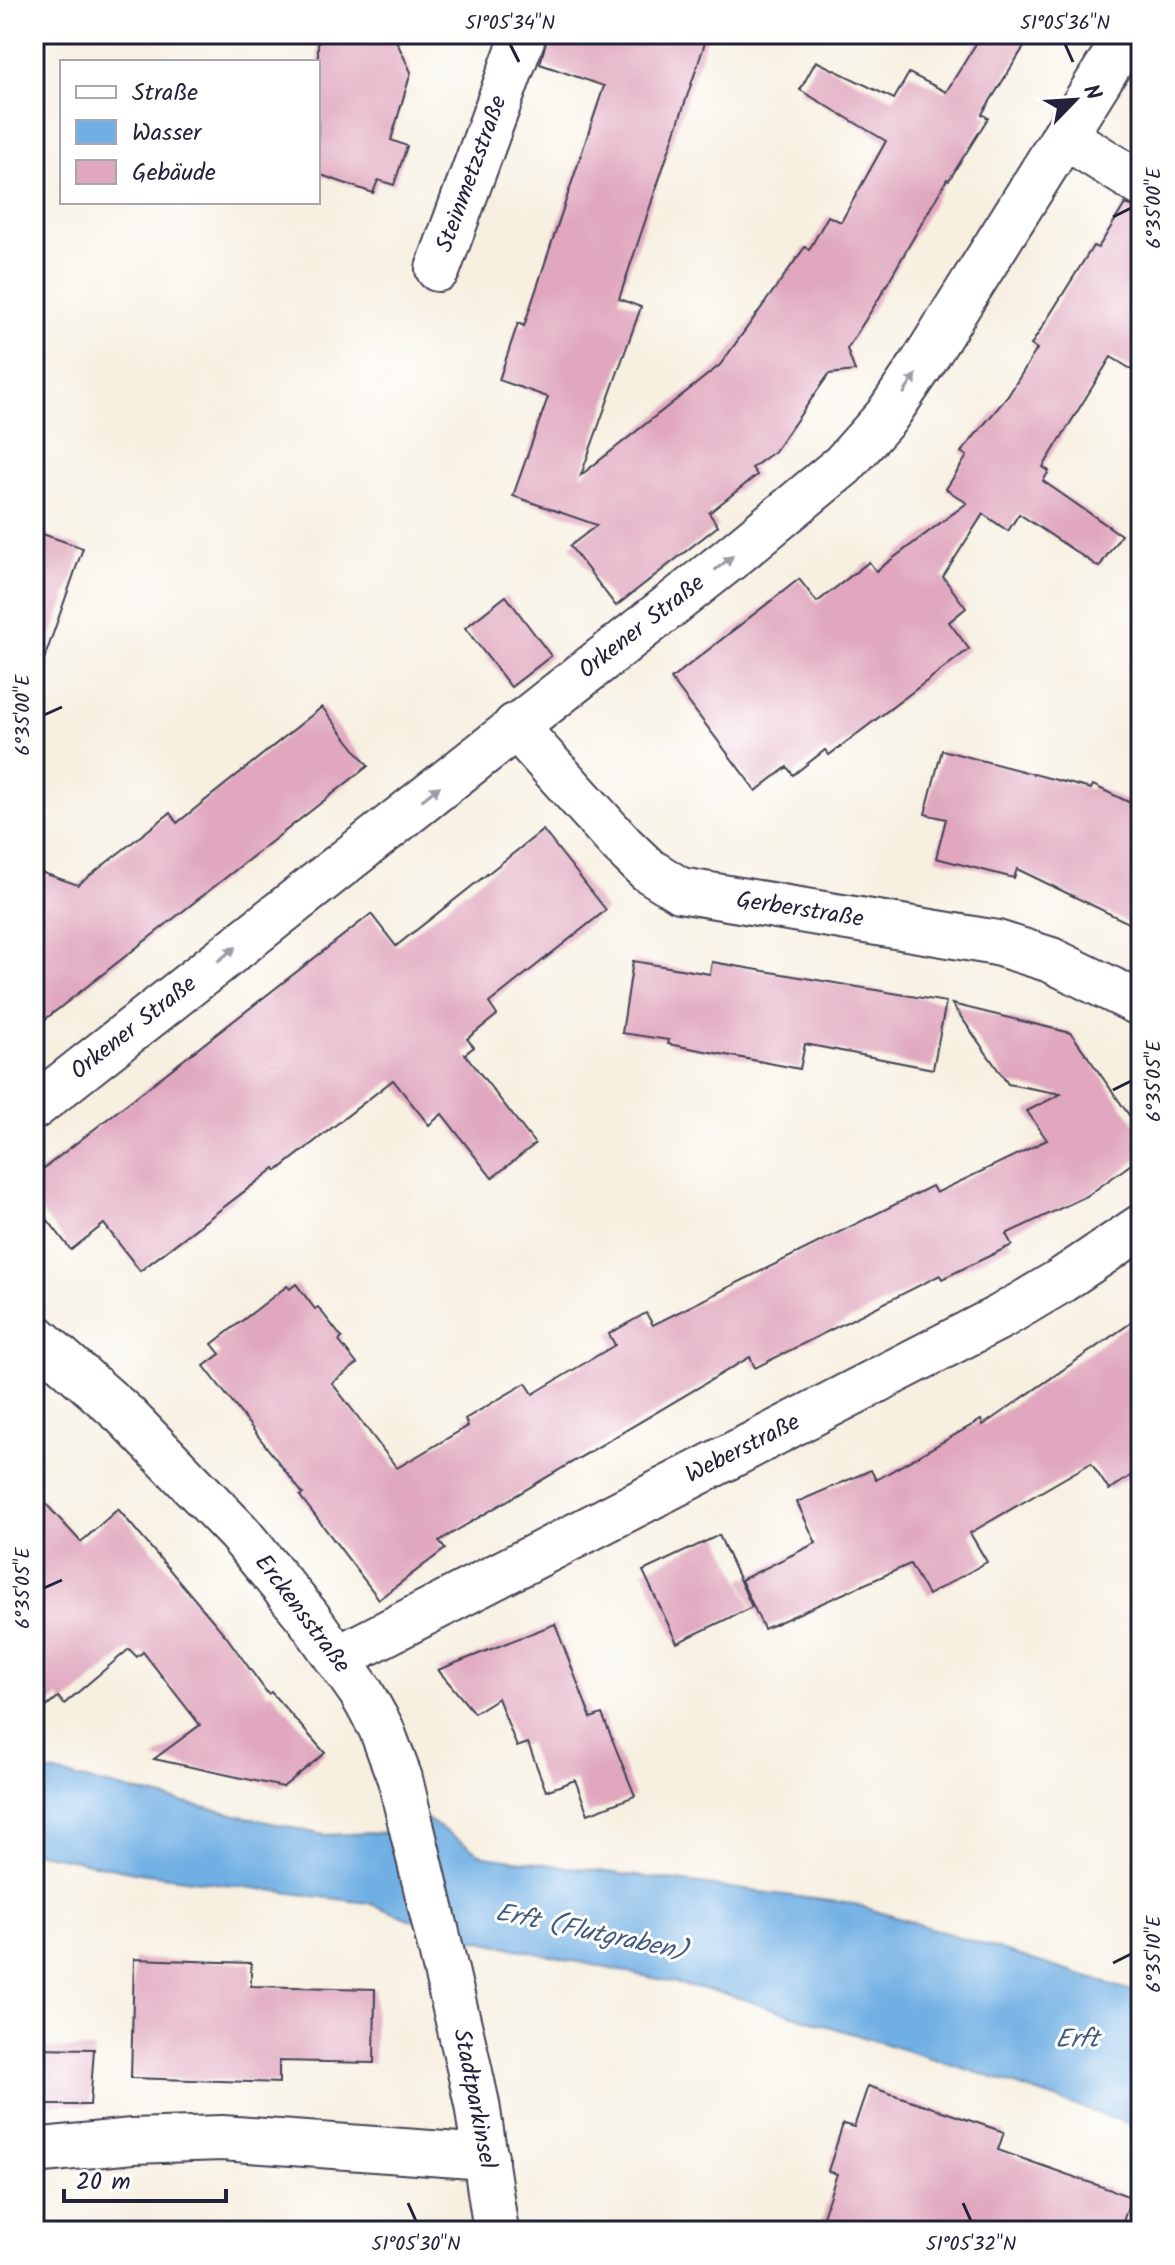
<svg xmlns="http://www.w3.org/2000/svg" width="1175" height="2265" viewBox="0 0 1175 2265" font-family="Kalam,sans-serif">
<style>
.water{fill:#70afe3;stroke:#49688f;stroke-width:2}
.building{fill:#e0a7be}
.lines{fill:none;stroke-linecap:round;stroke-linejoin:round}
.minor-casing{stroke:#424154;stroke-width:48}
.minor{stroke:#fff;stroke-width:44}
.oneway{fill:#9c9ca7}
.ticks{fill:none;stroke:#22223b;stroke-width:3}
.labels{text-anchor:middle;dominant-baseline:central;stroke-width:6;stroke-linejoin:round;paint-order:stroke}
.street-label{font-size:24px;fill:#22223b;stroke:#fff}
.water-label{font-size:26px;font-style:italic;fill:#415a7e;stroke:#fff}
.neatline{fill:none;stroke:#22223b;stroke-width:3}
.ticks-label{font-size:20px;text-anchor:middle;fill:#22223b}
</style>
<rect width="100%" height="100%" fill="#fff"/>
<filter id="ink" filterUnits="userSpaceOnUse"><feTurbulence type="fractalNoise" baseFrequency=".0125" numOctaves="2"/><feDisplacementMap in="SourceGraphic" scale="16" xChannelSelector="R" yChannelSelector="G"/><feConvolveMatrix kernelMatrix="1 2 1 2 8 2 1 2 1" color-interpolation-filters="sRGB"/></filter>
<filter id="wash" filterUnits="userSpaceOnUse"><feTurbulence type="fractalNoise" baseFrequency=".006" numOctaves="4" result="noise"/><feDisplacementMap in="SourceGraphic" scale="32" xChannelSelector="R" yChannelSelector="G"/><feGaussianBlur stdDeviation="1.8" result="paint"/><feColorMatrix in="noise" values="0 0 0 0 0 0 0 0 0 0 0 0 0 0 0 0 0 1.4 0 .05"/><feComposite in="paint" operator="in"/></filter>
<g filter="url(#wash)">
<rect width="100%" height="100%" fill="#f7f0e1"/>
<path class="water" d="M 34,1768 L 324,1835 L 396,1832 L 425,1818 L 484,1856 L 854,1904 L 1141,1994 L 1141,2128 L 994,2078 L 723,1993 L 452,1935 L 368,1903 L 139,1873 L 34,1852 Z"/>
<g id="blocks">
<g class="building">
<path d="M 318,34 L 393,34 L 411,72 L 391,140 L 407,146 L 394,185 L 378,180 L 373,193 L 318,174 Z"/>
<path d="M 548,34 L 708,34 L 619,299 L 641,307 L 581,475 L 720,365 L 805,247 L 809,250 L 828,216 L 841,222 L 886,141 L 800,90 L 816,61 L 894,99 L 909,73 L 946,92 L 982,34 L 1032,34 L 982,114 L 988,118 L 949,180 L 947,179 L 878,300 L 847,349 L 855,371 L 829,374 L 775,451 L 752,468 L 757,475 L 709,513 L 718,526 L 616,606 L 570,546 L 597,525 L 513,496 L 548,397 L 499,380 L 518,323 L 524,326 L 604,86 L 540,64 Z"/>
<path d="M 1125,204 L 1141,209 L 1141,375 L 1111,357 L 1043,467 L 1049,471 L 1043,481 L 1121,535 L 1099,567 L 1019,514 L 1008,531 L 983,514 L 943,577 L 966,608 L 949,622 L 969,649 L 829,755 L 825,750 L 793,775 L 787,767 L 756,791 L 671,679 L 799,579 L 817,602 L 869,562 L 876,571 L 967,503 L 946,489 L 967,456 L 961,452 L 1008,396 L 1037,349 L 1031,345 L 1093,246 L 1098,248 Z"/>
<path d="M 34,531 L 83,548 L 41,668 L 34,667 Z"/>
<path d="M 506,596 L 551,656 L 511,687 L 465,628 Z"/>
<path d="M 322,707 L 368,766 L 34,1028 L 34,870 L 78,885 L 170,813 L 177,823 Z"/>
<path d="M 942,750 L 1091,789 L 1093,785 L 1141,808 L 1141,929 L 1017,869 L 1014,878 L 936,858 L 946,819 L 925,814 Z"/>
<path d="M 543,830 L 606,910 L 489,1003 L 497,1015 L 467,1039 L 474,1047 L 465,1054 L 535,1144 L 492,1178 L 442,1114 L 429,1125 L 393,1080 L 277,1171 L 275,1168 L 140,1271 L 104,1224 L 71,1250 L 34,1202 L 34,1176 L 371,914 L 396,946 Z"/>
<path d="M 633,961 L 710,974 L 712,962 L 946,1002 L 933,1069 L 805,1044 L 800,1069 L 668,1044 L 669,1040 L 622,1033 Z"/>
<path d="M 952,1004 L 1071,1033 L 1141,1132 L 1141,1157 L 1087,1196 L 1006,1234 L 1012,1245 L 942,1279 L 940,1275 L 755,1368 L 750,1357 L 439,1541 L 445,1549 L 379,1599 L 300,1496 L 303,1494 L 204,1366 L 220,1354 L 212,1344 L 287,1286 L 290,1289 L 296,1284 L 315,1309 L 318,1307 L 342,1338 L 339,1341 L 357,1364 L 332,1383 L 397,1468 L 468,1426 L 465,1419 L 526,1383 L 533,1394 L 615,1345 L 609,1334 L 646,1313 L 653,1325 L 932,1186 L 936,1193 L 1047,1140 L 1027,1111 L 1061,1094 L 1008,1084 Z"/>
<path d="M 1141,1316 L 1141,1469 L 1109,1490 L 1091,1463 L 970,1533 L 987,1562 L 928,1595 L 910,1564 L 764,1629 L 741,1580 L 816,1543 L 797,1502 L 871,1470 L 876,1480 L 981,1420 L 983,1425 Z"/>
<path d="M 34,1491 L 81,1542 L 118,1509 L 226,1636 L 268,1694 L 271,1692 L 325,1753 L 283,1787 L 154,1759 L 200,1725 L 143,1652 L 137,1657 L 129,1649 L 64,1704 L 58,1697 L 34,1718 Z"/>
<path d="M 719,1535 L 752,1607 L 677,1643 L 643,1571 Z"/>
<path d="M 555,1624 L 591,1718 L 602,1714 L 635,1796 L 588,1814 L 575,1780 L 546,1791 L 528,1743 L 517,1747 L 498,1698 L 474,1713 L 438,1670 Z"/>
<path d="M 134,1959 L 251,1963 L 251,1986 L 375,1989 L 374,2063 L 279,2061 L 279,2083 L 131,2078 Z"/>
<path d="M 37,2048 L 94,2049 L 90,2105 L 35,2105 Z"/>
<path d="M 868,2086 L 1004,2132 L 998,2150 L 1131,2197 L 1120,2231 L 818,2231 L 837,2174 L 828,2171 L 843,2124 L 854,2127 Z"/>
</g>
</g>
</g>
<g filter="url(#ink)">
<use href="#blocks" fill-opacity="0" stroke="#424154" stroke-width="2"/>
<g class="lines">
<defs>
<g id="minor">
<path d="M 1064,136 L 1141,184"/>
<path d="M 438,269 L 524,34"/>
<path d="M 515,726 L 622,845 L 648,870 L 680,890 L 997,943 L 1051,960 L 1141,1004"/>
<path d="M 34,1107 L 732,557 L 843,465 L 886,417 L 922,364 L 1128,34"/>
<path d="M 34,1335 L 125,1415 L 239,1533 L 308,1617 L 361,1692 L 381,1728 L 400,1779 L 466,2054 L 477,2104 L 496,2231"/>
<path d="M 338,1658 L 1002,1316 L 1059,1282 L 1141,1227"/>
<path d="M 34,2151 L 132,2141 L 222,2138 L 486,2157"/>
</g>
</defs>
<use href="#minor" class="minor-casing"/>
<use href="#minor" class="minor"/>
</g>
<defs><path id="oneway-solid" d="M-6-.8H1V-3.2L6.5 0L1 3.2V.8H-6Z" transform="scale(2)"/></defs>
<g class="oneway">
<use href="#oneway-solid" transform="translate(910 384) rotate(-57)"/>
<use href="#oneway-solid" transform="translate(724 563) rotate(-38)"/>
<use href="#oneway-solid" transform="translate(431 793) rotate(-38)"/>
<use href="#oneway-solid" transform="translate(227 954) rotate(-38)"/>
</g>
</g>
<path class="ticks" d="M 510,44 L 519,62M 1065,44 L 1073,62M 1113,217 L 1131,208M 44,715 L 62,707M 1113,1090 L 1131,1081M 44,1588 L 62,1580M 1113,1963 L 1131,1954M 408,2203 L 416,2221M 963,2203 L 971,2221"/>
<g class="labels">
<g class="street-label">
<text transform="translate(472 174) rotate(-70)">Steinmetzstraße</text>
<text transform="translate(642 627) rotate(-38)">Orkener Straße</text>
<text transform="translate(800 910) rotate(9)">Gerberstraße</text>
<text transform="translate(134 1028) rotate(-38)">Orkener Straße</text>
<text transform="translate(743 1449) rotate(-27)">Weberstraße</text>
<text transform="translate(302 1614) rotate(53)">Erckensstraße</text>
<text transform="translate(474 2099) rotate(79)">Stadtparkinsel</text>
</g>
<g class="water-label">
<text transform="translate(591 1933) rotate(12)">Erft (Flutgraben)</text>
<text x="1077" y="2040">Erft</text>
</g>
</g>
<rect width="1175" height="2265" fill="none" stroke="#fff" stroke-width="88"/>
<rect x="60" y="60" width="260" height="144" fill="#ffffff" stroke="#a7a7b1" stroke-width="2"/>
<rect x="76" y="86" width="40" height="12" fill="#ffffff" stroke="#a7a7b1" stroke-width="2"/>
<text x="132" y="100" font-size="24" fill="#22223b">Straße</text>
<rect x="76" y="120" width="40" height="24" fill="#70afe3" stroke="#a7a7b1" stroke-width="2"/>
<text x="132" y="140" font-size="24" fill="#22223b">Wasser</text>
<rect x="76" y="160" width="40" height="24" fill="#e0a7be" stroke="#a7a7b1" stroke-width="2"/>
<text x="132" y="180" font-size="24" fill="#22223b">Gebäude</text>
<g transform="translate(1075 100) rotate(65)" stroke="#ffffff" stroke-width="6" paint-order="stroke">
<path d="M0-6L14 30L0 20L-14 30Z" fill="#22223b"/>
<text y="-12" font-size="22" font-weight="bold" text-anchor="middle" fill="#22223b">N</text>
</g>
<path d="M64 2189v12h162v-12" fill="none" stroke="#22223b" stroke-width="4"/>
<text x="76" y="2189" font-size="24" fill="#22223b" stroke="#ffffff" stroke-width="6" paint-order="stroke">20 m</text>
<rect x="44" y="44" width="1087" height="2177" class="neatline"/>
<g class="ticks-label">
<text x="510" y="29">51°05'34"N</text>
<text x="1065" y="29">51°05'36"N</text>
<text transform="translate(1153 208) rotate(-90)" y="7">6°35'00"E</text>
<text transform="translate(22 715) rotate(-90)" y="7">6°35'00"E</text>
<text transform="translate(1153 1081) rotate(-90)" y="7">6°35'05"E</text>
<text transform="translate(22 1588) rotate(-90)" y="7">6°35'05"E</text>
<text transform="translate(1153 1954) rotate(-90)" y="7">6°35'10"E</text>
<text x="416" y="2250">51°05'30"N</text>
<text x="971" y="2250">51°05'32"N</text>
</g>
</svg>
